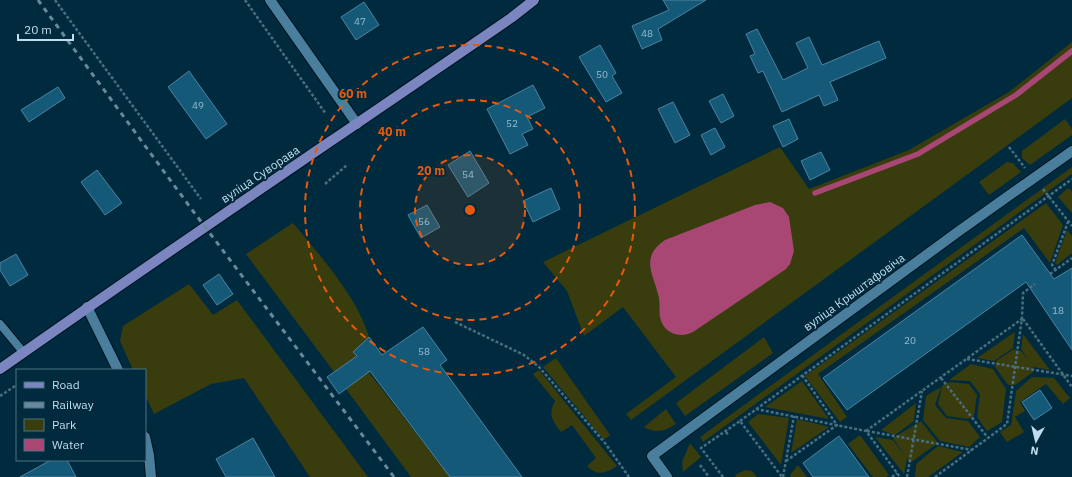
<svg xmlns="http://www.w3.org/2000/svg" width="1072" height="477" viewBox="0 0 1072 477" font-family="'IBM Plex Sans',sans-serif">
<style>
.green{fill:#393c0d}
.water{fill:#a94774}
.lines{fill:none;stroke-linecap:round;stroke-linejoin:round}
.stream{stroke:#a94774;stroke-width:5.5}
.building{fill:#155978;stroke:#4d83a0}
.service-casing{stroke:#001320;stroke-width:10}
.minor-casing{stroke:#001320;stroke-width:12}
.primary-casing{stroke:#001320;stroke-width:12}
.path{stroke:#496e80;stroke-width:2.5;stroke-dasharray:3 2;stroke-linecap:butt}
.service{stroke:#497f9c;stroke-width:8}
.minor{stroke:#497f9c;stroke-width:10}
.primary{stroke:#7b86c0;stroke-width:10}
.rail{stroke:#67899b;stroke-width:3;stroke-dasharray:5 5;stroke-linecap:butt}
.ring{fill:none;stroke:#e8590c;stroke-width:2;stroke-dasharray:7 5}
.labels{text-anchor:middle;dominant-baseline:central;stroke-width:4;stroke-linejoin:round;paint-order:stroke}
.number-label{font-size:10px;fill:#96bbcf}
.street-label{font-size:12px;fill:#c1dcec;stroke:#002b3f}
.centre{fill:#e8590c;stroke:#002b3f;stroke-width:2}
.ring-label{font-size:12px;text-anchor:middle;font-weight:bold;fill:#e8590c;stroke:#002b3f;stroke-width:4;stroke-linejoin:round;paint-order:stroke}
</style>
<rect width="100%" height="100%" fill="#002b3f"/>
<g class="green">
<path d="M 1072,42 L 1072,98 L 631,420 L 626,414 L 676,377 L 623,307 L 584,336 L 567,291 L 543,262 L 780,147 L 809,189 L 909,150 L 1009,92 Z"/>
<path d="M 1065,119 L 1072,129 L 1072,135 L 1030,165 L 1022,158 L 1022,151 Z"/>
<path d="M 1007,162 L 1013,163 L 1021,172 L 989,195 L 979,182 Z"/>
<path d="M 1072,167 L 1072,174 L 703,442 L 700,437 Z"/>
<path d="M 1068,188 L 1072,191 L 1072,213 L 1058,197 Z"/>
<path d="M 1046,203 L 1063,225 L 1050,263 L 1024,228 L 818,374 L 847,417 L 840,422 L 805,376 Z"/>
<path d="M 293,223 C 319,254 358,298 369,337 L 353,352 L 450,477 L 411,477 L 346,389 L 352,385 L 334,372 L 246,254 Z"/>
<path d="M 1067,230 L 1072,236 L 1072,253 L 1057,265 L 1055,263 Z"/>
<path d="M 189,284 L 213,315 L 237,300 L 368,477 L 310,477 L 244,378 L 211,384 L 154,414 L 145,395 L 145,370 L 133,370 L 120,341 L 123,326 Z"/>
<path d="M 1015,332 L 1013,348 L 994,361 L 977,358 Z"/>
<path d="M 1023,334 L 1050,370 L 1033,367 L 1033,372 L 1015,385 L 1008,385 L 995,367 L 996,361 L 1014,349 L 1021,351 L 1028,359 L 1021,349 Z"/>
<path d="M 764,337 L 773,353 L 685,416 L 676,403 Z"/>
<path d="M 556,358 L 610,435 L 604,440 L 543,367 Z"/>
<path d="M 971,364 L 993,369 L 1006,389 L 1002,422 L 987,431 L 977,417 L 980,394 L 970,381 L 949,380 Z"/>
<path d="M 539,370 L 617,466 C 605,474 597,476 587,466 L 596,458 L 572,425 L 561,432 C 552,420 548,415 555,401 L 533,374 Z"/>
<path d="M 1032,377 L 1054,378 L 1070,398 L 1063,404 L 1046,384 L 1020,402 L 1025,411 L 1015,417 L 1024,432 L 1007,442 L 1000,432 L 1011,425 L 1016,391 Z"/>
<path d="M 802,381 L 829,419 L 765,407 Z"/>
<path d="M 949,382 L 969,384 L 977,395 L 974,416 L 968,419 L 947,416 L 938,404 L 942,386 Z"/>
<path d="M 941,387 L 935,405 L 946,418 L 968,421 L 980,437 L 969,447 L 940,441 L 923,420 L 926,396 Z"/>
<path d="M 916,403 L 914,421 L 895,435 L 881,430 Z"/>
<path d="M 666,409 L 676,424 C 666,431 655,434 644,427 Z"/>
<path d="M 758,414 L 789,418 L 781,465 L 748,422 Z"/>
<path d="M 797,419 L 829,427 L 791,453 Z"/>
<path d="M 921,421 L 938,443 L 910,463 L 907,458 L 904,474 L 875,437 L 893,440 L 905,456 L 893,438 Z"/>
<path d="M 860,435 L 889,475 L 886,477 L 873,477 L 848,444 Z"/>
<path d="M 690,443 L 701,457 L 683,472 L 682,462 Z"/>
<path d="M 938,446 L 963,452 L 928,477 L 915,477 L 916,464 Z"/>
<path d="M 798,465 L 807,477 L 791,477 L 790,475 Z"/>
<path d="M 745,470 L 752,471 L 757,477 L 736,477 L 735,475 Z"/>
</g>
<path class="water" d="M 770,202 L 783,208 L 789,217 L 794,251 L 790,264 L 786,269 L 693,332 C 679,339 663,333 660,317 C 659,310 660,304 659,298 C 654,274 639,258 665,240 L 755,205 Z"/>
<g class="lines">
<path class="stream" d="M 815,193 L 918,154 L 1016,95 L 1072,51"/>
</g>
<g class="building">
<path d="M 663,0 L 706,0 L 658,29 L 662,40 L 642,49 L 632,26 L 669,10 Z"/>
<path d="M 364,2 L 379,25 L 356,40 L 341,17 Z"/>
<path d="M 757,29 L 783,80 L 808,68 L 796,43 L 809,37 L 822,65 L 879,41 L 886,58 L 830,82 L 838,100 L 824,106 L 819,95 L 782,112 L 763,71 L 758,73 L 750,56 L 755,54 L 746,34 Z"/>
<path d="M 600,45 L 616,73 L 612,76 L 622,93 L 606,102 L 579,57 Z"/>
<path d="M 189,71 L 227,124 L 206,139 L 168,87 Z"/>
<path d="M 533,85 L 545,108 L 527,117 L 533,129 L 522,134 L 528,145 L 510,154 L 487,109 Z"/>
<path d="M 58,87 L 65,98 L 29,122 L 21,110 Z"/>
<path d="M 723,94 L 734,116 L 721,123 L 709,101 Z"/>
<path d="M 673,102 L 690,135 L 675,143 L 658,109 Z"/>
<path d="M 789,119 L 798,139 L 783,147 L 773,126 Z"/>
<path d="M 715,128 L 725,147 L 711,155 L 701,135 Z"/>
<path d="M 470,151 L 489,183 L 468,197 L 448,165 Z"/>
<path d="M 821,152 L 830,170 L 810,180 L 801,161 Z"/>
<path d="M 97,170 L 122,203 L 105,215 L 81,182 Z"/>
<path d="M 551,188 L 560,209 L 533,222 L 523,201 Z"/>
<path d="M 427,205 L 440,227 L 421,238 L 408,215 Z"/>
<path d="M 1022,235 L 1054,279 L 1072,268 L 1072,350 L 1026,282 L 847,410 L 823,378 Z"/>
<path d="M 16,254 L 28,275 L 10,286 L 0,270 L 0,263 Z"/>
<path d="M 219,274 L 233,294 L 217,305 L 203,285 Z"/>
<path d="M 423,327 L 447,360 L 440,365 L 522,477 L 450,477 L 370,371 L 339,394 L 327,377 L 357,356 L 353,352 L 369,337 L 382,355 Z"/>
<path d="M 1040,390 L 1052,408 L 1034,420 L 1022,402 Z"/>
<path d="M 839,436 L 869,477 L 813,477 L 803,463 Z"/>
<path d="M 253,438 L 275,477 L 226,477 L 216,459 Z"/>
<path d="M 51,460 L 67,460 L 76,477 L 20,477 Z"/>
</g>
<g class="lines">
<defs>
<path id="service" d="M 0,324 L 24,353"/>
<g id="minor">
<path d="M 270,0 L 357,124"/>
<path d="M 87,307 L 118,370"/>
<path d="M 145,437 L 149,455 L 151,477"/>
<path d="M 667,477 L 652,456 L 959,231 L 1072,151"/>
</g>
<path id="primary" d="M 0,369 C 169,250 341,135 511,18 L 534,0"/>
</defs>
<use href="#service" class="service-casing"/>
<use href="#minor" class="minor-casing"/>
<use href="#primary" class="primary-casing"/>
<g class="path">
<path d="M 55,0 L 201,199"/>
<path d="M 245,0 L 326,114"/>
<path d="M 1009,147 L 1025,168"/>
<path d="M 325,184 L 347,165"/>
<path d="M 1043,189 L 1072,226"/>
<path d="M 1056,270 L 1052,265 L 1068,222"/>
<path d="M 1050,274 L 1072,258"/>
<path d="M 1023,319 L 1072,387"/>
<path d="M 455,322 L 524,355 L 539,367 L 605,443 L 629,477"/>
<path d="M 967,359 L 1072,376"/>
<path d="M 941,378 L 988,438"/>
<path d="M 0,396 L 15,386"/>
<path d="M 756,409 L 866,431 L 900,477"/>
<path d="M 740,421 L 1072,179"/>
<path d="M 866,431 L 1022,319"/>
<path d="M 867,431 L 972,450"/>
<path d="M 726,432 L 729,436"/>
<path d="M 786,461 L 837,425 L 802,375"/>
<path d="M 700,465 L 709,477"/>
<path d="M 723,477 L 701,448 L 740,421 L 782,477"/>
<path d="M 783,477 L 794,416"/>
<path d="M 892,477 L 897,473"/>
<path d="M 907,477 L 922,391"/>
<path d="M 935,477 L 1007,424 L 1022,318 L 1023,293 L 1035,284"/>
</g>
<use href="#service" class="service"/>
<use href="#minor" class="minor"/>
<use href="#primary" class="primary"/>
<path class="rail" d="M 38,0 L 190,207 L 394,477"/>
</g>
<circle cx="470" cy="210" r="55" fill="#e8590c" fill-opacity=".12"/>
<g class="ring">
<circle cx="470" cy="210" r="55"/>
<circle cx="470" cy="210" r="110"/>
<circle cx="470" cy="210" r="165"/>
</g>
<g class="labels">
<g class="number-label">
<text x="360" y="21">47</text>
<text x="647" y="33">48</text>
<text x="602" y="74">50</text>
<text x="198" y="105">49</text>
<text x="512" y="123">52</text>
<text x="468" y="174">54</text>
<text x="424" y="221">56</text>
<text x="1058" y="310">18</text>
<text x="910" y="340">20</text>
<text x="424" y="351">58</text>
</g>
<g class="street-label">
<text transform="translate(260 174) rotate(-34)">вуліца Суворава</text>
<text transform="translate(854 292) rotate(-36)">вуліца Крыштафовіча</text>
</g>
</g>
<circle cx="470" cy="210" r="6" class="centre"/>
<g class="ring-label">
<text x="353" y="98">60 m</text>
<text x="392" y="136">40 m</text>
<text x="431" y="175">20 m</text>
</g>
<rect x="16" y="369" width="130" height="92" fill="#002b3f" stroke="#4d7284"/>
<rect x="24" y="382" width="20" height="6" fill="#7b86c0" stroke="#4d7284"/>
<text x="52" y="389" font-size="12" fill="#c1dcec">Road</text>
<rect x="24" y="402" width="20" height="6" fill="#67899b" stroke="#4d7284"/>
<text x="52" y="409" font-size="12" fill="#c1dcec">Railway</text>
<rect x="24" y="419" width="20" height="12" fill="#393c0d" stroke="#4d7284"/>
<text x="52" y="429" font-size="12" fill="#c1dcec">Park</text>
<rect x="24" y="439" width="20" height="12" fill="#a94774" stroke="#4d7284"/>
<text x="52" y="449" font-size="12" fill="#c1dcec">Water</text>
<g transform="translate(1036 441) rotate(188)" stroke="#002b3f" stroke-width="3" paint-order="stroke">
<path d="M0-3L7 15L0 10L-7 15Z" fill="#c1dcec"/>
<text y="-6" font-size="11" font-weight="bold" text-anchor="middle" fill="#c1dcec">N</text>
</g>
<path d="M18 34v6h55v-6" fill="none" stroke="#c1dcec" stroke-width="2"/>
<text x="24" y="34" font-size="12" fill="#c1dcec" stroke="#002b3f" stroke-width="3" paint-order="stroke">20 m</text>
</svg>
